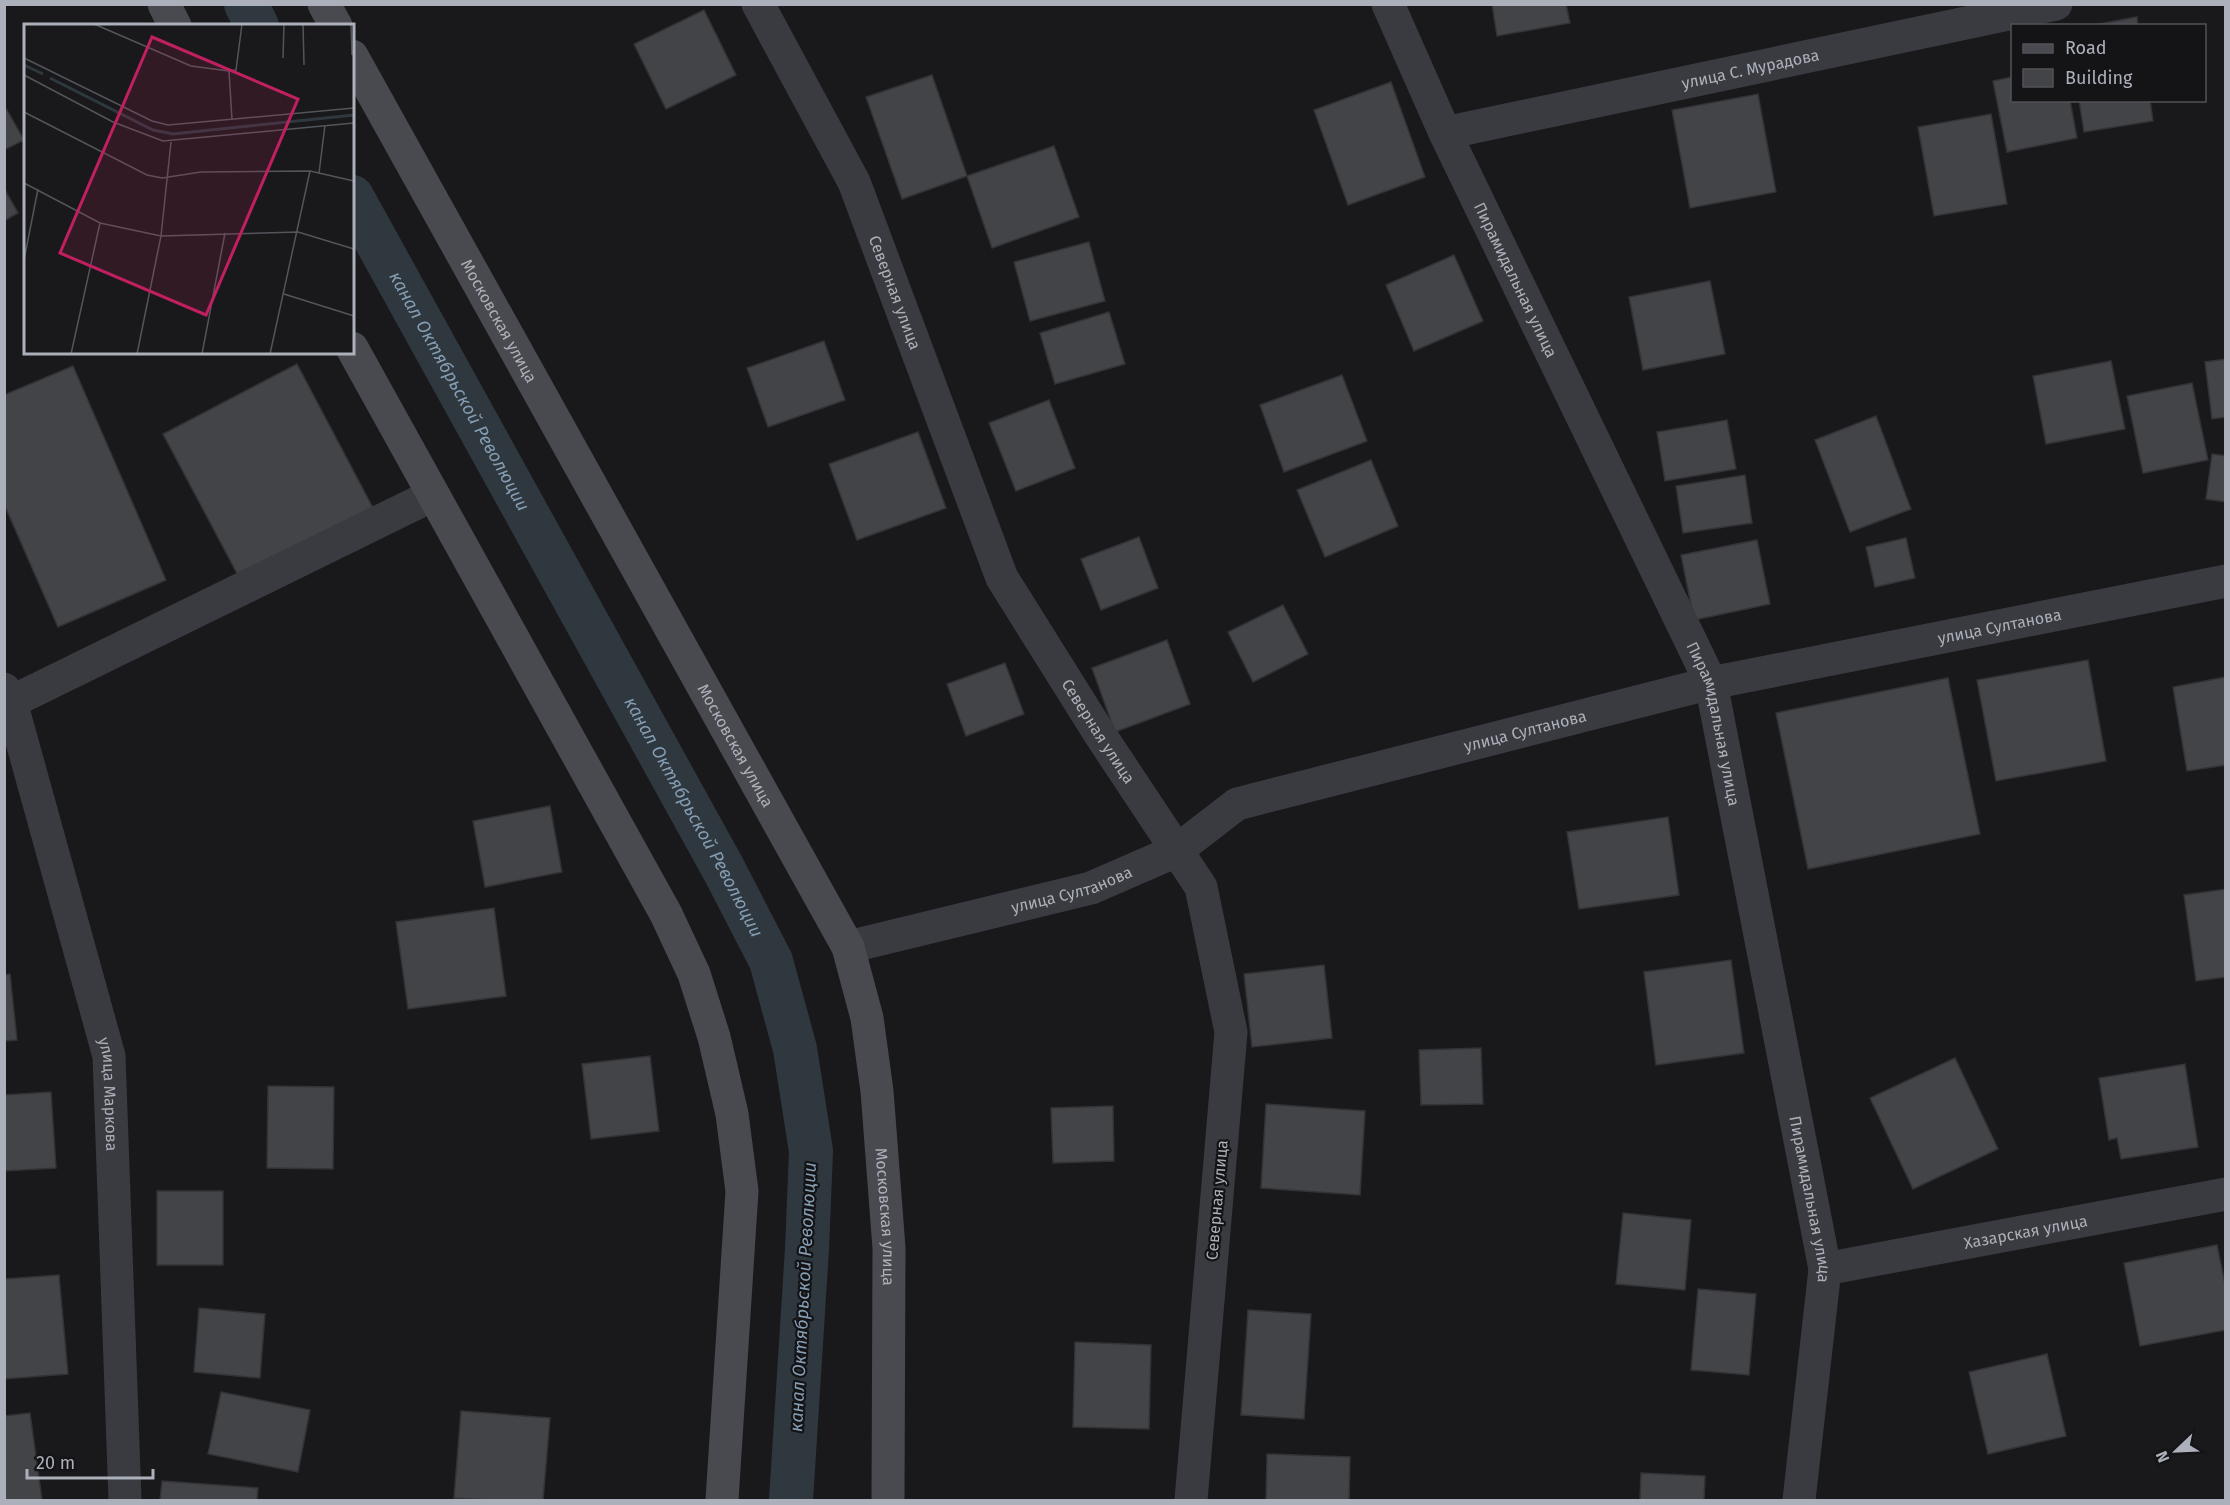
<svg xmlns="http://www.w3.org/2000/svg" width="2230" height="1505" viewBox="0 0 2230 1505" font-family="'Fira Sans',sans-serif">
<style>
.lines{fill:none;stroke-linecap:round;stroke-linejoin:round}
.canal{stroke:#2f383f;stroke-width:44}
.building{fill:#434448;stroke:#333337;stroke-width:1.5}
.street{stroke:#3a3b40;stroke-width:33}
.secondary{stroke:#484a50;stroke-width:33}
.labels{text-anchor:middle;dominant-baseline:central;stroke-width:4.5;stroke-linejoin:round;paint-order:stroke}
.street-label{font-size:16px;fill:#acb0ba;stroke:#141416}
.water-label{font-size:18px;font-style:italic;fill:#859db3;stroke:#141416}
.inset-river{fill:none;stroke:#2f383f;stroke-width:3}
.inset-road{fill:none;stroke:#54555b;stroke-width:1.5}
.view{fill:#c12060;fill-opacity:0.15;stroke:#c12060;stroke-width:3}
.inset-edge{fill:none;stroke:#acb0ba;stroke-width:3}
</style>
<rect width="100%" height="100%" fill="#19191b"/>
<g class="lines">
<g class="canal">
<path d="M 246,4 L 257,26"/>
<path id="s1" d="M 352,197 L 724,870 L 771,961 L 795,1049 L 811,1151 L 807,1249 L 791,1500"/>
</g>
</g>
<g class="building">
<path d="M 1492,4 L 1566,4 L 1570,23 L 1497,36 Z"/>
<path d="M 704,10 L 736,75 L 666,109 L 634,44 Z"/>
<path d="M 2137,17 L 2138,26 L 2088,26 Z"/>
<path d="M 932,75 L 967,176 L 902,199 L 866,97 Z"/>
<path d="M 2012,77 L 2012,100 L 2070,100 L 2077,138 L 2007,152 L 1993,81 Z"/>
<path d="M 1391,82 L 1425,177 L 1348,205 L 1314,110 Z"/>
<path d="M 1758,94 L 1776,192 L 1690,208 L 1672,110 Z"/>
<path d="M 2079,100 L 2150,100 L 2153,121 L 2084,132 Z"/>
<path d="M 4,105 L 24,140 L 4,150 Z"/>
<path d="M 1991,114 L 2007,204 L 1934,216 L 1918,127 Z"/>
<path d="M 1054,146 L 1079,217 L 992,248 L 967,176 Z"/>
<path d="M 4,188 L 18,213 L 4,221 Z"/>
<path d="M 1089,242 L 1105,301 L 1030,321 L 1014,262 Z"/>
<path d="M 1454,255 L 1483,321 L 1414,351 L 1386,285 Z"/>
<path d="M 1710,281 L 1725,354 L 1643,370 L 1629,297 Z"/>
<path d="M 1109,312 L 1125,364 L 1055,384 L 1040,333 Z"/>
<path d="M 824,341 L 845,400 L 768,427 L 747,368 Z"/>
<path d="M 2226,359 L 2226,417 L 2212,419 L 2205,362 Z"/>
<path d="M 2111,361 L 2125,429 L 2046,444 L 2033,376 Z"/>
<path d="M 297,364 L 373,508 L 240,579 L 163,434 Z"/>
<path d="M 73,366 L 166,580 L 58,627 L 4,504 L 4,395 Z"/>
<path d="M 1342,375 L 1367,441 L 1284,472 L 1260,405 Z"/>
<path d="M 2192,383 L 2208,460 L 2143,473 L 2127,396 Z"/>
<path d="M 1049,400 L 1075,468 L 1016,491 L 989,423 Z"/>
<path d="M 1876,416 L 1911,509 L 1850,532 L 1815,440 Z"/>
<path d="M 1727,420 L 1736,469 L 1665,481 L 1657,432 Z"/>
<path d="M 918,432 L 946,508 L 857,540 L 829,464 Z"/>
<path d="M 2212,454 L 2226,456 L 2226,502 L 2206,499 Z"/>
<path d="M 1371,460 L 1398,526 L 1325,557 L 1297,490 Z"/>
<path d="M 1745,475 L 1752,523 L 1683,533 L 1676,486 Z"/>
<path d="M 1139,537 L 1158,588 L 1101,610 L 1081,559 Z"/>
<path d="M 1906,538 L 1915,578 L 1875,587 L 1866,547 Z"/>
<path d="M 1757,540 L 1770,604 L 1694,620 L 1681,555 Z"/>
<path d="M 1283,605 L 1308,654 L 1253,682 L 1228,632 Z"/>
<path d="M 1167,640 L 1190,704 L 1115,732 L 1092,668 Z"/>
<path d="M 2088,660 L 2106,761 L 1996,781 L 1977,680 Z"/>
<path d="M 1005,663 L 1024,714 L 966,736 L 947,684 Z"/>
<path d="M 2226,677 L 2226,765 L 2187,771 L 2173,687 Z"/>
<path d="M 1948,678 L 1980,834 L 1808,869 L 1776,713 Z"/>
<path d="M 550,806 L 562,872 L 485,887 L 473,821 Z"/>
<path d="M 1668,817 L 1679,895 L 1579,909 L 1567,832 Z"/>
<path d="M 2226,889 L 2226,977 L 2196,981 L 2184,895 Z"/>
<path d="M 494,908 L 506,996 L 408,1009 L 396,922 Z"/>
<path d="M 1731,960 L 1744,1053 L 1656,1065 L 1644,972 Z"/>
<path d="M 1324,965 L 1332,1038 L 1252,1047 L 1244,974 Z"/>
<path d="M 10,974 L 17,1040 L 4,1041 L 4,975 Z"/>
<path d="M 1481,1048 L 1483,1104 L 1421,1105 L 1419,1050 Z"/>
<path d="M 650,1056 L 659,1131 L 591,1139 L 582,1064 Z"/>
<path d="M 1955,1058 L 1998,1149 L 1913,1189 L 1870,1098 Z"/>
<path d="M 2185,1064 L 2198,1147 L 2121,1159 L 2117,1138 L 2109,1140 L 2099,1078 Z"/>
<path d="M 268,1086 L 334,1087 L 333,1169 L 267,1168 Z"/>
<path d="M 51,1092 L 56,1168 L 4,1171 L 4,1095 Z"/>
<path d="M 1266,1104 L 1365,1111 L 1360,1195 L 1261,1188 Z"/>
<path d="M 1113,1106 L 1114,1161 L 1053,1163 L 1051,1108 Z"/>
<rect x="157" y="1191" width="66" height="74"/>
<path d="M 1623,1213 L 1691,1220 L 1685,1290 L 1616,1284 Z"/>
<path d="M 2217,1245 L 2226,1289 L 2226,1330 L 2140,1346 L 2124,1263 Z"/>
<path d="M 59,1275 L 68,1374 L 4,1379 L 4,1279 Z"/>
<path d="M 1698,1289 L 1756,1294 L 1749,1375 L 1691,1370 Z"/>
<path d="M 199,1308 L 265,1314 L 260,1378 L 194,1372 Z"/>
<path d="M 1248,1310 L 1311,1314 L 1304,1419 L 1241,1415 Z"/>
<path d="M 1075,1342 L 1151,1345 L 1149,1429 L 1073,1427 Z"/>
<path d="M 2047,1354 L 2066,1436 L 1988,1454 L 1969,1372 Z"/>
<path d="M 221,1392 L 310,1410 L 298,1472 L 208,1454 Z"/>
<path d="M 461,1411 L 550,1418 L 543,1500 L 485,1500 L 454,1498 Z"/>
<path d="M 30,1413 L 42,1500 L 4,1500 L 4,1416 Z"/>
<path d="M 1267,1454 L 1350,1457 L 1349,1500 L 1266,1500 Z"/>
<path d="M 1641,1473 L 1705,1476 L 1704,1500 L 1640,1500 Z"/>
<path d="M 162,1481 L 258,1488 L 257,1500 L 160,1500 Z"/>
</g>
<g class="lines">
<g class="street">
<path id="s2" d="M 758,4 L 854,182 L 1002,578 L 1101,736 L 1201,887 L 1231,1032 L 1191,1500"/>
<path id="s3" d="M 1388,4 L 1445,133 L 1711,683 L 1825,1269 L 1799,1500"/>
<path id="s4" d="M 1445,133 L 2056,4"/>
<path id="s5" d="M 4,689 L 11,702 L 109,1056 L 125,1500"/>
<path d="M 11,702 L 433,495"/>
<path id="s6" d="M 848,947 L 1091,888 L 1176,851 L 1237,804 L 1711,683 L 2226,581"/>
<path id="s7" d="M 1825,1269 L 2226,1194"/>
</g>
<g class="secondary">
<path d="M 164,4 L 175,26"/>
<path d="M 324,4 L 336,26"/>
<path id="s8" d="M 352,56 L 848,947 L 867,1018 L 877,1091 L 889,1248 L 888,1500"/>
<path d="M 352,348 L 666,914 L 694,974 L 714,1037 L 732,1114 L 742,1191 L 722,1500"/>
</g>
</g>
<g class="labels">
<g class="street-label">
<text stroke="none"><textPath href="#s4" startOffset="312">улица С. Мурадова</textPath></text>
<text stroke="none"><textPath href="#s3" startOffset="304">Пирамидальная улица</textPath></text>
<text stroke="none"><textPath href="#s2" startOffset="320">Северная улица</textPath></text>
<text stroke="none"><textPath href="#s8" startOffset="303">Московская улица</textPath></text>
<text stroke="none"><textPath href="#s6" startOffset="1203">улица Султанова</textPath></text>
<text stroke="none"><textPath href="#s3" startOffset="792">Пирамидальная улица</textPath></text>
<text stroke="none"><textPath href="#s2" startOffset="806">Северная улица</textPath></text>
<text stroke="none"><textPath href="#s6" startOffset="717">улица Султанова</textPath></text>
<text stroke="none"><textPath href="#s8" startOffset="789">Московская улица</textPath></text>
<text stroke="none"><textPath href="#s6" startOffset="231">улица Султанова</textPath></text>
<text stroke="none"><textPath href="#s5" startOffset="420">улица Маркова</textPath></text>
<text stroke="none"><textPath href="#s3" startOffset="1278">Пирамидальная улица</textPath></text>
<text transform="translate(1217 1200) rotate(-85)">Северная улица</text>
<text stroke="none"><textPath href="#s8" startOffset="1293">Московская улица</textPath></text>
<text stroke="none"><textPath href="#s7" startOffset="204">Хазарская улица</textPath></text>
</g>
<g class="water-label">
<text stroke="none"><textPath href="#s1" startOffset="222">канал Октябрьской Революции</textPath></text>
<text stroke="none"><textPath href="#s1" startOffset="708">канал Октябрьской Революции</textPath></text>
<text transform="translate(803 1297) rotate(-87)">канал Октябрьской Революции</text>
</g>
</g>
<g transform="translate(24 24)">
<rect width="330" height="330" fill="#19191b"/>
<path class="inset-river" d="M 0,41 L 19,50M 26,54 L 129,106 L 149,110 L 330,91"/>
<path class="inset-road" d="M 70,0 L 167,42 L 205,47 L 212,46 L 218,0M 279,0 L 280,41M 327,0 L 328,31M 0,34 L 128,97 L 144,101 L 330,84M 259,34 L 260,0M 205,47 L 208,96M 0,51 L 89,98 L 139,117 L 330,99M 0,88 L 123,151 L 138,154 L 177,148 L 286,147 L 330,157M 295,149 L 301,101M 0,159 L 76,199 L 137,212 L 274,208 L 330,225M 0,236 L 14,165M 260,270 L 330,292M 47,330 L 76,199M 113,330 L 137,212 L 147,118M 178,330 L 201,209M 246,330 L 286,147"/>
<path class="view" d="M 128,13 L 274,75 L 182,291 L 36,229 Z"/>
<rect width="330" height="330" class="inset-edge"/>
</g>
<rect width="2230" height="1505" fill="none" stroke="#acb0ba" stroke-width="12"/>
<rect x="2011" y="24" width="195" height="78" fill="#141416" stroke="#515258" stroke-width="1.5"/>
<rect x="2023" y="44" width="30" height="9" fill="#484a50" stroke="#515258" stroke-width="1.5"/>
<text x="2065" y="54" font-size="18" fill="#acb0ba">Road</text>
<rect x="2023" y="69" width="30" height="18" fill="#434448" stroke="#515258" stroke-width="1.5"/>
<text x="2065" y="84" font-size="18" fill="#acb0ba">Building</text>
<g transform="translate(2176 1451) rotate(247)" stroke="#141416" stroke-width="4.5" paint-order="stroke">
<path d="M0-4.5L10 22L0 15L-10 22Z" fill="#acb0ba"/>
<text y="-9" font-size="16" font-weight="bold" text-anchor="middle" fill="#acb0ba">N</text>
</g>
<path d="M27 1469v9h126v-9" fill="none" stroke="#acb0ba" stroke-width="3"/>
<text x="36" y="1469" font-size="18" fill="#acb0ba" stroke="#141416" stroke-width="4.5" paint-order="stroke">20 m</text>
</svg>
